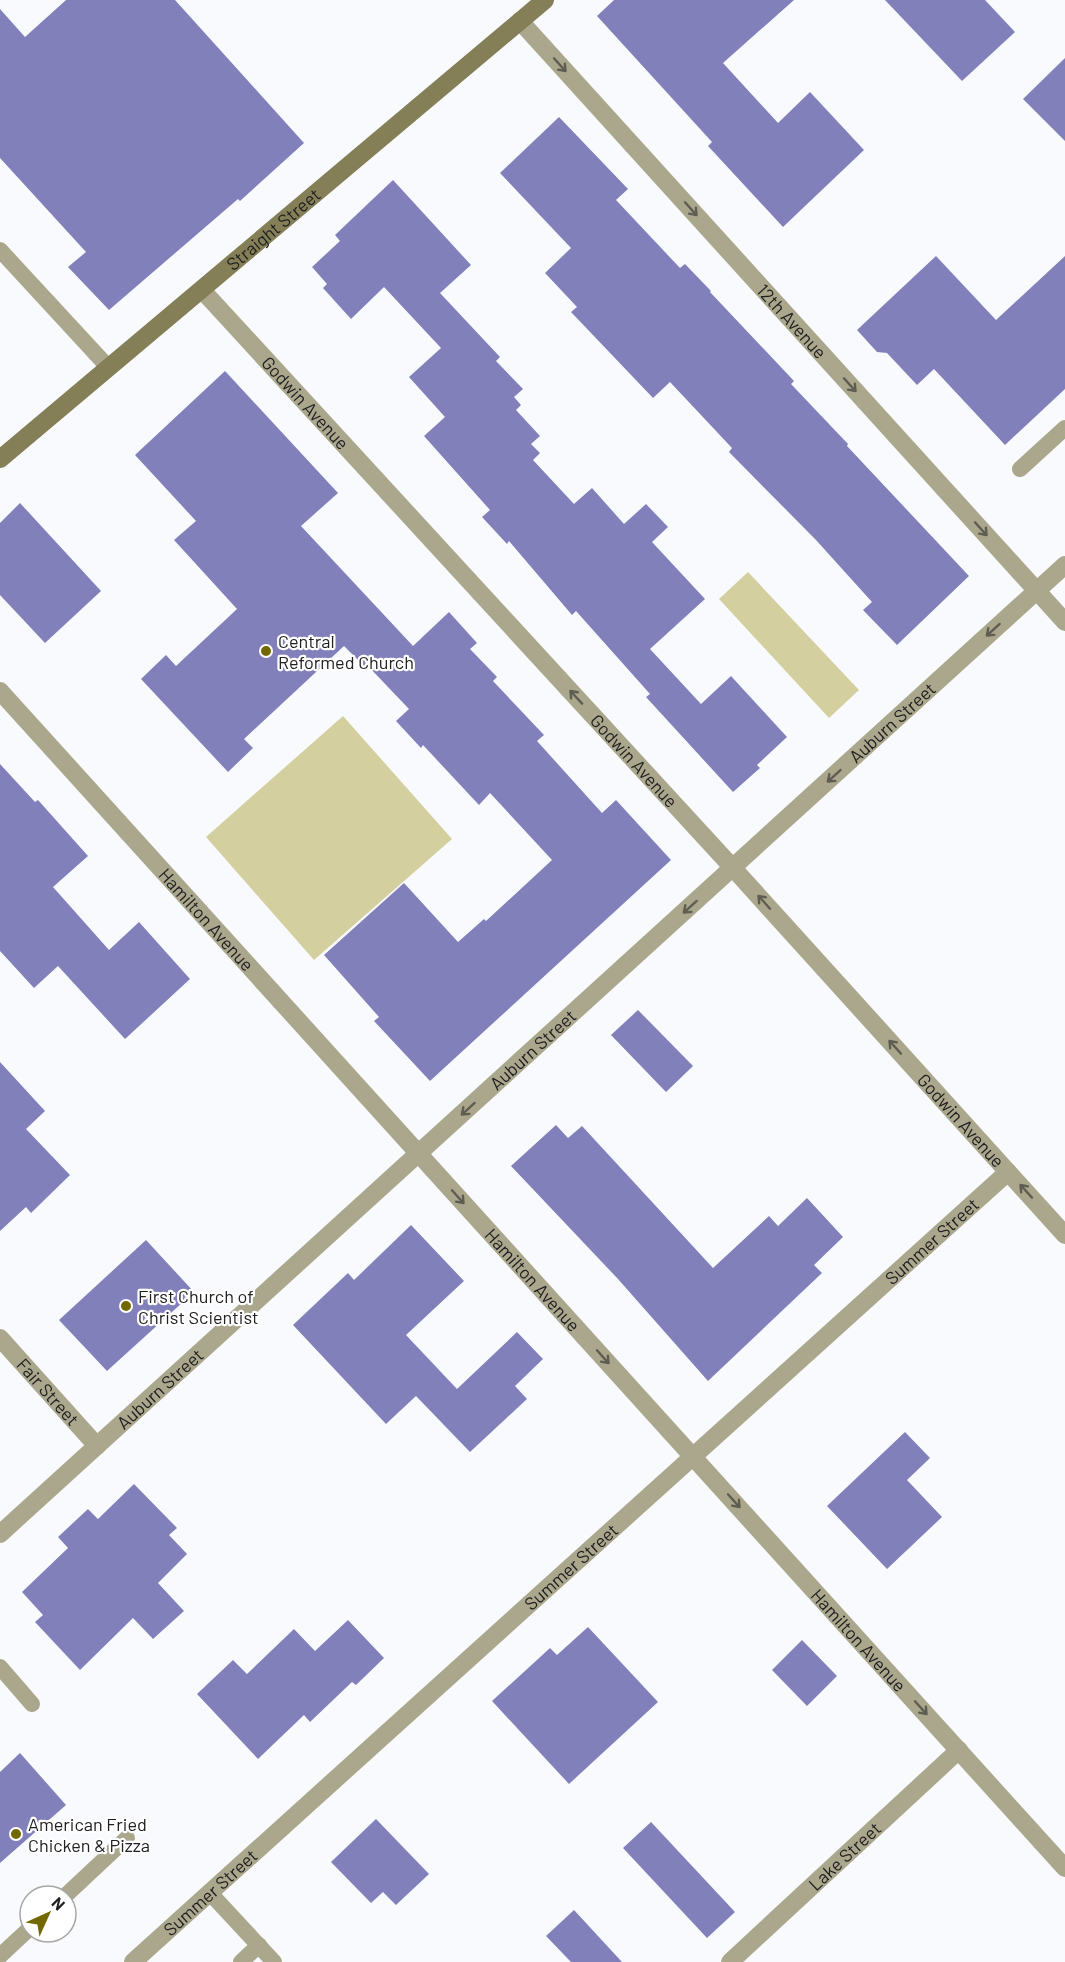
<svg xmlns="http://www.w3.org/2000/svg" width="1065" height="1962" viewBox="0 0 1065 1962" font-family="Barlow,sans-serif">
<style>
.green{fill:#d4cf9f}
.building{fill:#8280ba}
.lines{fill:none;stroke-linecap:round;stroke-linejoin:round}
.lane{stroke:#aaa78c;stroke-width:16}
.street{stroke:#aaa78c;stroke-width:18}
.secondary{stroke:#847f56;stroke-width:18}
.oneway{stroke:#5e5d52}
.poi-dot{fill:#726800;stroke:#fff;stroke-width:2}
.labels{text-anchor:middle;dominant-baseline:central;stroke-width:4.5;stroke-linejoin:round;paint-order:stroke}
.street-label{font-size:18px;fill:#202022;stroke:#fff}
.poi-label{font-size:18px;fill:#202022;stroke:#fff;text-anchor:start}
</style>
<rect width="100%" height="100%" fill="#f9fafe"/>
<g class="green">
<path d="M 748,572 L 859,690 L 829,718 L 719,599 Z"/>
<path d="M 343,716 L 452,839 L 314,960 L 206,837 Z"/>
</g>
<g class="building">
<path d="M 66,0 L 175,0 L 304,143 L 240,201 L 238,199 L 109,310 L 68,267 L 86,252 L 0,158 L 0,9 L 25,37 Z"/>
<path d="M 614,0 L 794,0 L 723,63 L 778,123 L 810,92 L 864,150 L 783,227 L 708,146 L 712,142 L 597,16 Z"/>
<path d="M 885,0 L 985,0 L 1015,32 L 962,81 Z"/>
<path d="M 1065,58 L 1065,141 L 1023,99 Z"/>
<path d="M 559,117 L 628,189 L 616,200 L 680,268 L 685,264 L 711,291 L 710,292 L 794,381 L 791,384 L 848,444 L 847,446 L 969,576 L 897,645 L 863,610 L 872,602 L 816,540 L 729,452 L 732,448 L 670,382 L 653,398 L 571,312 L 577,307 L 545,273 L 571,248 L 500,173 Z"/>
<path d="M 393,180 L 471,265 L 440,293 L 500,357 L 496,361 L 523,389 L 514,397 L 521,405 L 516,410 L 540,436 L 531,444 L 540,453 L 533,460 L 574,504 L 592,488 L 624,524 L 646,504 L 668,527 L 652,542 L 705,599 L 650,649 L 701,704 L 731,676 L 787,737 L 757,765 L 760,768 L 733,792 L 646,697 L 650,694 L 576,611 L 572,615 L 509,541 L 507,544 L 482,517 L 490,510 L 424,436 L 445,417 L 409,377 L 441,348 L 384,287 L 351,319 L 323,288 L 327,284 L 312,267 L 340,241 L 335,235 Z"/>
<path d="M 936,256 L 996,320 L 1065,256 L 1065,389 L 1005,445 L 934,369 L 917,385 L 887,353 L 877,352 L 857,330 Z"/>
<path d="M 225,371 L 338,493 L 301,526 L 413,646 L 449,612 L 477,643 L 470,649 L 497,677 L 493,681 L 544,735 L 537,741 L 602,813 L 616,800 L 671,860 L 430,1081 L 374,1021 L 379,1017 L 324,955 L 404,883 L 458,942 L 484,919 L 486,921 L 552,860 L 490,793 L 479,805 L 423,745 L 421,748 L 396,721 L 409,709 L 367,665 L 365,667 L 344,646 L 244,739 L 253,748 L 228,772 L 141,679 L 166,655 L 176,666 L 237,609 L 174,540 L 196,521 L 135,455 Z"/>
<path d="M 20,503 L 101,591 L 45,643 L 0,595 L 0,523 Z"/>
<path d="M 0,764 L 35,802 L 38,800 L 88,856 L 53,887 L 109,950 L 139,922 L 190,979 L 125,1039 L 58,966 L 34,988 L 0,951 Z"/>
<path d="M 638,1010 L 693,1066 L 666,1092 L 611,1035 Z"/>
<path d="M 0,1062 L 45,1111 L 26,1129 L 70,1175 L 31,1213 L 26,1207 L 0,1231 Z"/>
<path d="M 556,1125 L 568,1138 L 582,1126 L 713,1268 L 769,1216 L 778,1226 L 807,1198 L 843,1237 L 814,1265 L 822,1273 L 708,1381 L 618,1279 L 511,1166 Z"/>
<path d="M 411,1225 L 464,1281 L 406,1335 L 457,1389 L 517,1332 L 543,1359 L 515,1386 L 527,1399 L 470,1452 L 416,1396 L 386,1424 L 293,1325 L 348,1273 L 354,1280 Z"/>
<path d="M 146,1240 L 194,1292 L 107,1371 L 59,1320 Z"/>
<path d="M 905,1432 L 930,1458 L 907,1480 L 942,1517 L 887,1569 L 827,1506 Z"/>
<path d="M 134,1484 L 177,1528 L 169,1535 L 187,1554 L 158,1583 L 184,1611 L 153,1639 L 133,1618 L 80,1670 L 35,1622 L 43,1615 L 22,1592 L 68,1548 L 58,1537 L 88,1509 L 98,1519 Z"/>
<path d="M 348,1620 L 384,1658 L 356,1685 L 352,1682 L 310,1722 L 304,1715 L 258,1759 L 197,1694 L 233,1660 L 247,1674 L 294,1629 L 315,1651 Z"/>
<path d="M 588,1627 L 658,1702 L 569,1784 L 492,1701 L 550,1648 L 557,1655 Z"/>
<path d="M 802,1640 L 837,1676 L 807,1706 L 772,1670 Z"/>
<path d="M 20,1753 L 66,1805 L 0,1863 L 0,1772 Z"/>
<path d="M 376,1819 L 429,1874 L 396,1905 L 383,1892 L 371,1903 L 331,1862 Z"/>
<path d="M 651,1822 L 735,1912 L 707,1938 L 623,1848 Z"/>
<path d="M 574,1910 L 622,1962 L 571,1962 L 546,1936 Z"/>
</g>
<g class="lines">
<g class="lane">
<path d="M 0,250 L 109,368"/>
<path d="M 1020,469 L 1065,428"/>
<path d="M 0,1667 L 32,1704"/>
<path d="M 210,1893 L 274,1962"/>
<path d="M 65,1896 L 127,1838"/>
<path d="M 0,1956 L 30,1928"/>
<path d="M 241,1962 L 259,1945"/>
</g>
<g class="street">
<path id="s1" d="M 520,21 L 1065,622"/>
<path id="s2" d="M 202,290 L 733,868 L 1065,1235"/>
<path id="s3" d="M 0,691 L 1065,1868"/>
<path id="s4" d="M 0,1338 L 97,1446"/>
<path id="s5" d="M 0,1534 L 1065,565"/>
<path id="s6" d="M 133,1962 L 1008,1172"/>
<path id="s7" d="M 730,1962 L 959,1750"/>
</g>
<path class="secondary" id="s8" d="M 0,459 L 545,0"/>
</g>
<defs><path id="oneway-shaft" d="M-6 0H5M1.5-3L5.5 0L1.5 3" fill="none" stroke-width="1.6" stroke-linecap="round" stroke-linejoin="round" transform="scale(1.5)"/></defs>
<g class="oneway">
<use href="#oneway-shaft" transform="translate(560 65) rotate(48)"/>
<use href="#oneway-shaft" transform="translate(691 209) rotate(48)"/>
<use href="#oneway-shaft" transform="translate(850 385) rotate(48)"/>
<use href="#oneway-shaft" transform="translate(981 529) rotate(48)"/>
<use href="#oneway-shaft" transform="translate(993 630) rotate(138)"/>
<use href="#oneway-shaft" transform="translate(576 697) rotate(-133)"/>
<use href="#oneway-shaft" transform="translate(834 776) rotate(138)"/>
<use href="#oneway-shaft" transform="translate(764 902) rotate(-132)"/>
<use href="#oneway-shaft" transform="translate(690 907) rotate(138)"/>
<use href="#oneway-shaft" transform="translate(895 1047) rotate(-132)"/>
<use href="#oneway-shaft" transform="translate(468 1109) rotate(138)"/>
<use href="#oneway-shaft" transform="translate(1026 1191) rotate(-132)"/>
<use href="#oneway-shaft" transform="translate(458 1197) rotate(48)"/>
<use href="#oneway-shaft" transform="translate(603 1357) rotate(48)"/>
<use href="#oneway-shaft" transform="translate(734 1501) rotate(48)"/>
<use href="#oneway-shaft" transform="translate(921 1708) rotate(48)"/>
</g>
<g class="poi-dot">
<circle cx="266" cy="651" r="6"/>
<circle cx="126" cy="1306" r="6"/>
<circle cx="16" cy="1834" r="6"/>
</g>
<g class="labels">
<g class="street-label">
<text stroke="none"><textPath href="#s8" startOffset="357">Straight Street</textPath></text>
<text stroke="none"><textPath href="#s1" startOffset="405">12th Avenue</textPath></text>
<text stroke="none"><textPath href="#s2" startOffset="153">Godwin Avenue</textPath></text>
<text stroke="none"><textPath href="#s5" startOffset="1206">Auburn Street</textPath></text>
<text stroke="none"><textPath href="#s2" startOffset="639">Godwin Avenue</textPath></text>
<text stroke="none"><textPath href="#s3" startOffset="308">Hamilton Avenue</textPath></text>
<text stroke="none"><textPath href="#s5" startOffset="720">Auburn Street</textPath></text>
<text stroke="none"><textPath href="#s2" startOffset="1125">Godwin Avenue</textPath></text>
<text stroke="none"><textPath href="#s6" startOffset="1076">Summer Street</textPath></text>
<text stroke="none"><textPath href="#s3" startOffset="794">Hamilton Avenue</textPath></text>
<text stroke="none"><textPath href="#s5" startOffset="216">Auburn Street</textPath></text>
<text stroke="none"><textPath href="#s4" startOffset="72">Fair Street</textPath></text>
<text stroke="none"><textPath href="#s6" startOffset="590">Summer Street</textPath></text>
<text stroke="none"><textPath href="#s3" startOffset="1280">Hamilton Avenue</textPath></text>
<text stroke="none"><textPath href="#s7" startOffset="156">Lake Street</textPath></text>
<text stroke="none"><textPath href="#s6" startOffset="104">Summer Street</textPath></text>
</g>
<g class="poi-label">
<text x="278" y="641">Central<tspan x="278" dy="21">Reformed Church</tspan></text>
<text x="138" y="1296">First Church of<tspan x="138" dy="21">Christ Scientist</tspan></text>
<text x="28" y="1824">American Fried<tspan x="28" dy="21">Chicken &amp; Pizza</tspan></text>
</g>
</g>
<g transform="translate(48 1914) rotate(45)"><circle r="28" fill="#ffffff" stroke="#a6a6a7" stroke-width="1.5"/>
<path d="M0-4.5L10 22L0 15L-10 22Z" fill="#726800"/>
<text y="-9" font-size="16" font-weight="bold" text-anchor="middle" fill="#202022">N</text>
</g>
</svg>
